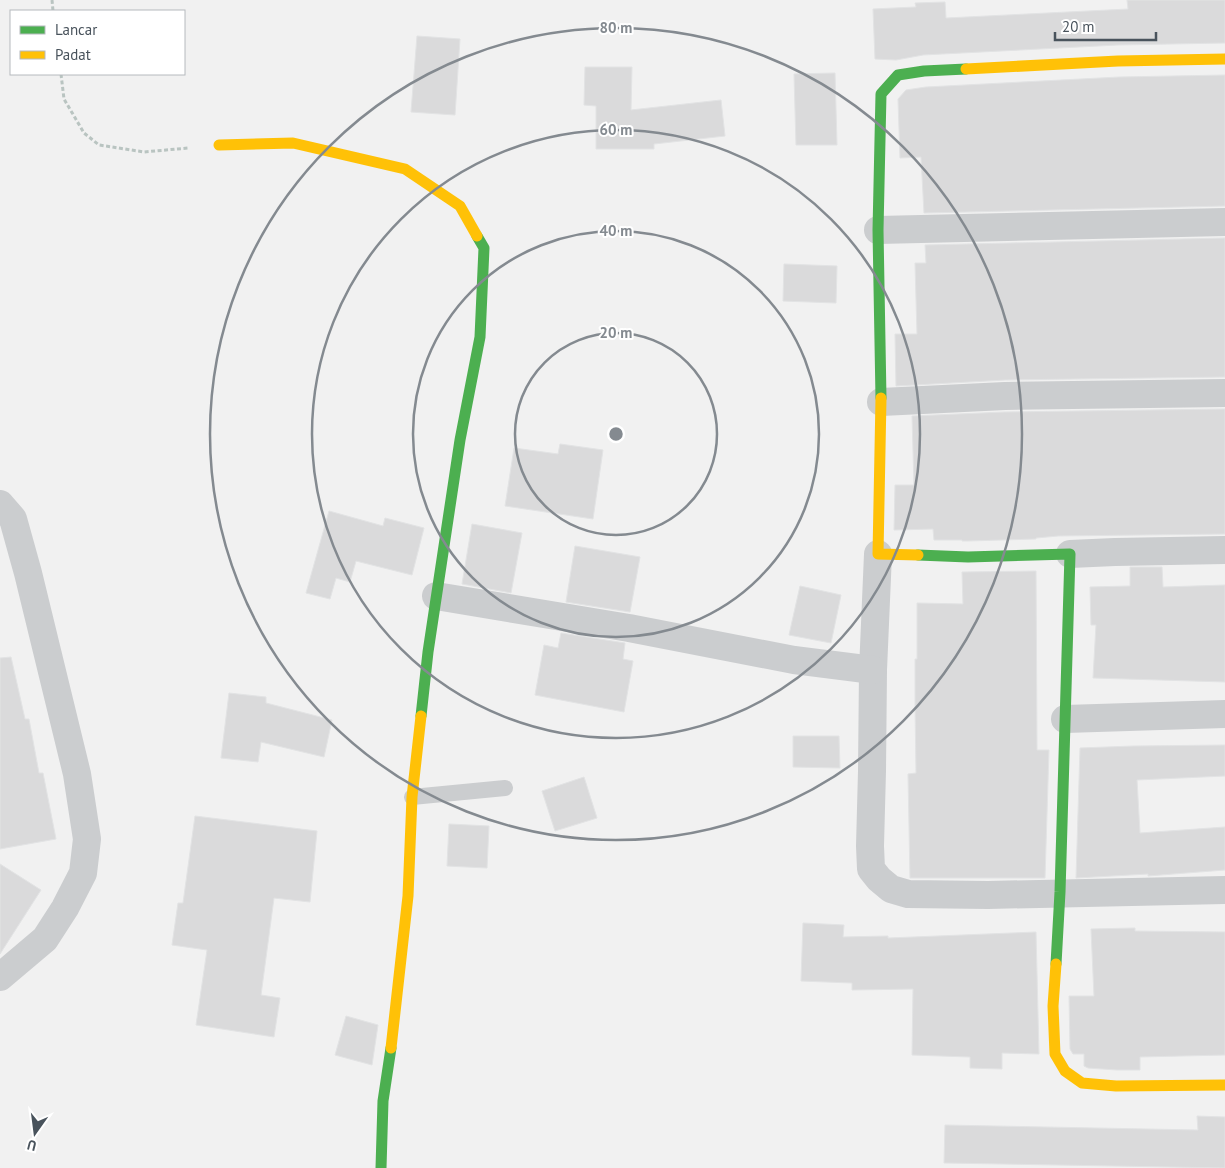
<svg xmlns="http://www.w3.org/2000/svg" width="1225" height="1168" viewBox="0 0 1225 1168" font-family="'PT Sans',sans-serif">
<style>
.building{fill:#dadadb;stroke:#e2e3e4}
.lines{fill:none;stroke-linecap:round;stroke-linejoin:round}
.path{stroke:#b9c4c1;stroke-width:3;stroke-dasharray:4 2.5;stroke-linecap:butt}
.lane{stroke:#cbcdcf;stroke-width:16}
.street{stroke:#cbcdcf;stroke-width:28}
.fast{stroke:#4caf50;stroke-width:11}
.slow{stroke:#ffc107;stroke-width:11}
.ring{fill:none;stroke:#848a90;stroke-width:2.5}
.centre{fill:#848a90;stroke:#fff;stroke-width:2.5}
.ring-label{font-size:15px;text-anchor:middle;font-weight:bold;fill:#848a90;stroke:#fff;stroke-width:4;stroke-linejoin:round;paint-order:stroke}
</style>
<rect width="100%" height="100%" fill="#f1f1f1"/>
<g class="building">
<path d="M 1127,0 L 1225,0 L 1225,43 L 1118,45 L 923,55 L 896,60 L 875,59 L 873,9 L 916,7 L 915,3 L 945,2 L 946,18 L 1128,9 Z"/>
<path d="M 417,36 L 460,39 L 455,115 L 411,112 Z"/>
<path d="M 585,67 L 632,67 L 631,110 L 721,100 L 725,136 L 654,144 L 654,149 L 596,149 L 596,106 L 584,105 Z"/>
<path d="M 835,73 L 837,145 L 796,145 L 794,74 Z"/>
<path d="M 1225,75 L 1225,206 L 924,213 L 921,157 L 900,158 L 898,99 L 906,90 L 926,87 L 1119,77 Z"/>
<path d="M 1225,238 L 1225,377 L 1005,380 L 896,386 L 895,334 L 917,334 L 915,263 L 926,263 L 925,245 Z"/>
<path d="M 784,264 L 837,266 L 836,303 L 783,301 Z"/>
<path d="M 1225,409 L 1225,534 L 1058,536 L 1036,538 L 1036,539 L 968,541 L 962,541 L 962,540 L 934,540 L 933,529 L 894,530 L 895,485 L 914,485 L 912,416 L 1005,412 Z"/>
<path d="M 560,444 L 603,450 L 593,519 L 505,506 L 514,448 L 558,454 Z"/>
<path d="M 329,511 L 383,526 L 385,518 L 424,528 L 412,575 L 356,561 L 350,582 L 336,578 L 330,599 L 306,593 Z"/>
<path d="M 472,524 L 522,533 L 511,593 L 462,584 Z"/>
<path d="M 575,546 L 640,557 L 630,612 L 566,602 Z"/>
<path d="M 1130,567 L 1162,567 L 1163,587 L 1225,585 L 1225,682 L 1093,678 L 1096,625 L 1091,625 L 1090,587 L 1130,586 Z"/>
<path d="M 1036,571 L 1037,750 L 1049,750 L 1045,878 L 910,878 L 908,774 L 916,773 L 915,705 L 915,659 L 917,659 L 917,603 L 963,604 L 962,572 Z"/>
<path d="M 800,586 L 841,595 L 831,643 L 789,635 Z"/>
<path d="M 561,633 L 625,643 L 623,659 L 633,661 L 624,712 L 535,695 L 544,645 L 558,648 Z"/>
<path d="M 11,657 L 25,719 L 29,719 L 39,773 L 43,773 L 56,839 L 0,849 L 0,658 Z"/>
<path d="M 229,693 L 266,697 L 266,703 L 332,720 L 324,757 L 261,742 L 258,762 L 221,758 Z"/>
<path d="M 793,736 L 839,736 L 840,768 L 793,767 Z"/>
<path d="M 1225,745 L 1225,776 L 1137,780 L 1140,833 L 1225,827 L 1225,870 L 1148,876 L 1148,874 L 1076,878 L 1080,748 L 1134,746 Z"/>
<path d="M 584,777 L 597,818 L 555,831 L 542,791 Z"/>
<path d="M 195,816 L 317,831 L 310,902 L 274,898 L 261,995 L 280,998 L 274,1037 L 196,1025 L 207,950 L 172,945 L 178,903 L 183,903 Z"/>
<path d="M 449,824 L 489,826 L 487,868 L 447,866 Z"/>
<path d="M 0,864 L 41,890 L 0,954 Z"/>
<path d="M 803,923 L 844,925 L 843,937 L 888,936 L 888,938 L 1036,932 L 1039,1054 L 1002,1053 L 1002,1069 L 970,1068 L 970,1057 L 912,1055 L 913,989 L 852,990 L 852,983 L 801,981 Z"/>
<path d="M 1135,928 L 1135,931 L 1225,932 L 1225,1055 L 1140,1057 L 1140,1070 L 1117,1070 L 1088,1068 L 1084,1066 L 1084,1054 L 1073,1054 L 1070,1049 L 1069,996 L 1094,996 L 1091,929 Z"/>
<path d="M 346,1016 L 378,1025 L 372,1065 L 335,1055 Z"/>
<path d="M 1197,1116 L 1225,1117 L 1225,1168 L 944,1163 L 945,1125 L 1198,1130 Z"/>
</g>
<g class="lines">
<g class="path">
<path d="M 52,0 L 53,11"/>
<path d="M 61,74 L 64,99 L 84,133 L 99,145 L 144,152 L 188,148"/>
</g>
<path class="lane" d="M 412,797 L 505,788"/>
<g class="street">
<path d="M 878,230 L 1225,222"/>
<path d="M 881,402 L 1005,396 L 1225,393"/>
<path d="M 0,504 L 13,519 L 28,573 L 77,774 L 87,839 L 83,873 L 65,908 L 45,939 L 0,977"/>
<path d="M 878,554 L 873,670 L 872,771 L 870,846 L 871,869 L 879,879 L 891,889 L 908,894 L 988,895 L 1225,890"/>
<path d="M 1070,554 L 1115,552 L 1225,550"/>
<path d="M 436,596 L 629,628 L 794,660 L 873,670"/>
<path d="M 1065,719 L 1225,714"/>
</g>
<g class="fast">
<path d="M 881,398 L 878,230 L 881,94 L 898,75 L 924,71 L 966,69"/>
<path d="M 918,555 L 968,557 L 1070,554 L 1060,892 L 1056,964"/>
<path d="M 421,716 L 428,652 L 460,440 L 480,337 L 484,248 L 477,236"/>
<path d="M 381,1168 L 383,1101 L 391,1048"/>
</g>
<g class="slow">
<path d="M 966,69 L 1118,61 L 1225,59"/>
<path d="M 219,145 L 293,143 L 405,169 L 460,206 L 477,236"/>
<path d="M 881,398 L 878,554 L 918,555"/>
<path d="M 1056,964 L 1053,1006 L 1055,1054 L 1065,1071 L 1082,1083 L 1116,1086 L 1225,1085"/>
<path d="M 391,1048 L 408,896 L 412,797 L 421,716"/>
</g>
</g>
<g class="ring">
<circle cx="616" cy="434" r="101"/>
<circle cx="616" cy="434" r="203"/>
<circle cx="616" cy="434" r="304"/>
<circle cx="616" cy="434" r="406"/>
</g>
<circle cx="616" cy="434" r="8" class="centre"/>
<g class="ring-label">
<text x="616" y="33">80 m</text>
<text x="616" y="135">60 m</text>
<text x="616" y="236">40 m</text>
<text x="616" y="338">20 m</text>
</g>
<rect x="10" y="10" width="175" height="65" fill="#ffffff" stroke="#b6babe"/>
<rect x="20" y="26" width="25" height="8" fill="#4caf50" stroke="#b6babe"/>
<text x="55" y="35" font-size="15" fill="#49535c">Lancar</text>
<rect x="20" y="51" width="25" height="8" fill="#ffc107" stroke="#b6babe"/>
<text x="55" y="60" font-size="15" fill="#49535c">Padat</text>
<g transform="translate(35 1133) rotate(194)" stroke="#ffffff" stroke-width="4" paint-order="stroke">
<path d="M0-4L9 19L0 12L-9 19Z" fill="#49535c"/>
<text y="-8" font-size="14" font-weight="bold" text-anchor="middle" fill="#49535c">U</text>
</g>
<path d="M1055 32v8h101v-8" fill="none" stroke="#49535c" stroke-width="2.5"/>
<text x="1062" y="32" font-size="15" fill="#49535c" stroke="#ffffff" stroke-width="4" paint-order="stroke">20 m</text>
</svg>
